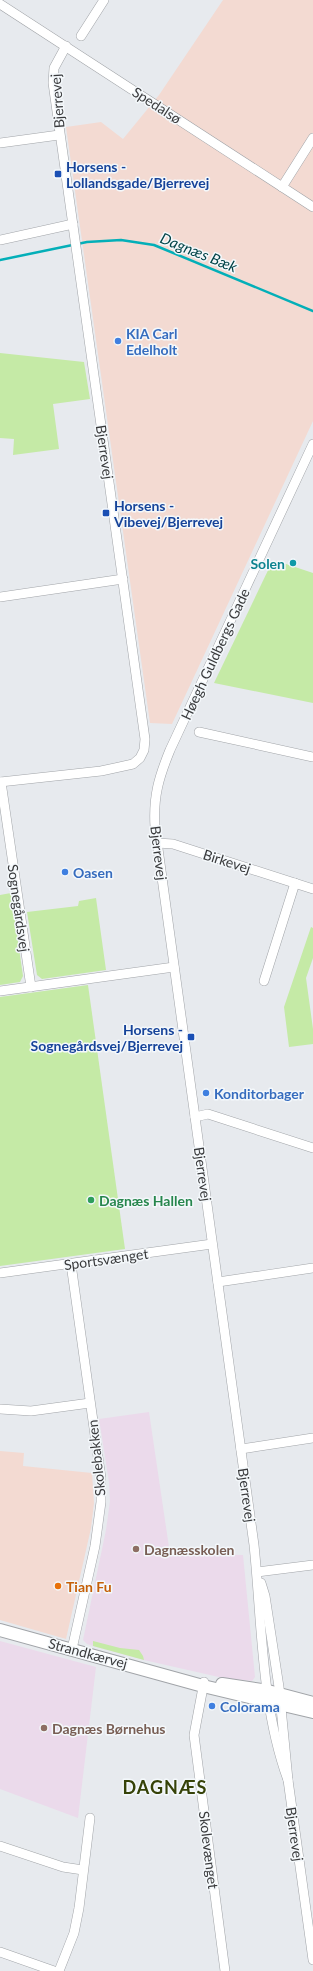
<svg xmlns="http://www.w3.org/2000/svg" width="313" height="1971" viewBox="0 0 313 1971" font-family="Lato,sans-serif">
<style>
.commercial{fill:#f3dad2}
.education{fill:#ebdaeb}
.green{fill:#c5eaa6}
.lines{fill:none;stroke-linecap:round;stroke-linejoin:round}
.stream{stroke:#03afb8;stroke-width:2.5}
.minor-casing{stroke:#a1a4a8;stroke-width:10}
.major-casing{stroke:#a1a4a8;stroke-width:14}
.minor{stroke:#fff;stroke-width:9}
.major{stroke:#fff;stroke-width:12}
.transit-dot{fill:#1a4fb4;stroke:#f4f8fb;stroke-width:1.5}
.shop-dot{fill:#3f7fe0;stroke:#f4f8fb;stroke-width:1.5}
.culture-dot{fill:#0f9aa8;stroke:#f4f8fb;stroke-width:1.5}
.leisure-dot{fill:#2e9e5b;stroke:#f4f8fb;stroke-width:1.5}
.education-dot{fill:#8d6e63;stroke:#f4f8fb;stroke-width:1.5}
.food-dot{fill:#e8710a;stroke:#f4f8fb;stroke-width:1.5}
.labels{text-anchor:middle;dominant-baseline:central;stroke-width:3;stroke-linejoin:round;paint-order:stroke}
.street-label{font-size:14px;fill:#393a3c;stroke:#f4f8fb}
.transit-label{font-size:14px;font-weight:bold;fill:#164399;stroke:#f4f8fb;text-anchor:start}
.shop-label{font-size:14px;font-weight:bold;fill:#366cbe;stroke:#f4f8fb;text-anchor:start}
.culture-label{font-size:14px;font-weight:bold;fill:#0d838f;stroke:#f4f8fb;text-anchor:end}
.leisure-label{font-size:14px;font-weight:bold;fill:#27864d;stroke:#f4f8fb;text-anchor:start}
.education-label{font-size:14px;font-weight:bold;fill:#785e54;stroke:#f4f8fb;text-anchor:start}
.food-label{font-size:14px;font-weight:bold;fill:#c56008;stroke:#f4f8fb;text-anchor:start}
.water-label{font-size:15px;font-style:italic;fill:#024347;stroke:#f4f8fb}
.district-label{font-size:18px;font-weight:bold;letter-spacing:1px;fill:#364208;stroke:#f4f8fb}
</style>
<rect width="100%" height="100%" fill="#e7eaee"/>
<g class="commercial">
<path d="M 223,0 L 313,0 L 313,421 L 172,724 L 150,723 L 66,127 L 101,122 L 123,139 L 159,95 Z"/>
<path d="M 0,1451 L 24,1453 L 23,1466 L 92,1473 L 94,1503 L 91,1528 L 66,1639 L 0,1620 Z"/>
</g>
<g class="education">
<path d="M 149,1412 L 170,1554 L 243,1555 L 255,1677 L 252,1681 L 223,1678 L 144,1660 L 93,1646 L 87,1644 L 83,1640 L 106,1530 L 110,1501 L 109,1482 L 99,1419 Z"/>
<path d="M 0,1641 L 96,1667 L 78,1818 L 0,1789 Z"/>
</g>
<g class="green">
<path d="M 0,353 L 84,362 L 90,399 L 53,404 L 59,449 L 13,455 L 14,439 L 0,438 Z"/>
<path d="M 277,561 L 313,573 L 313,703 L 214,683 L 272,562 Z"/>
<path d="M 11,893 L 23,976 L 20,982 L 0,985 L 0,895 Z"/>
<path d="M 96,898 L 106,970 L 42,979 L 37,975 L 27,912 L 78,906 L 79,901 Z"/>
<path d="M 311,927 L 313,928 L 313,958 L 306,978 L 313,1029 L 313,1044 L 289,1047 L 284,1007 Z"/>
<path d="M 88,985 L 125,1249 L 0,1266 L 0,997 Z"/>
<path d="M 93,1641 L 120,1648 L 139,1650 L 143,1656 L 144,1660 L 93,1646 Z"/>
</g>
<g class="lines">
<path class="stream" d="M 0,260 L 87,242 L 121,240 L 154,245 L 313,311"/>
<defs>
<g id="minor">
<path d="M 0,4 L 313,207"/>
<path d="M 81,36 L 104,0"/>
<path d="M 0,143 L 59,135"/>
<path d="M 282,187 L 313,138"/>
<path d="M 0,240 L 73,224"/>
<path d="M 0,597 L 123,579"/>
<path d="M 199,732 L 313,757"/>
<path d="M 0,782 L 101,771 L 133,764 L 140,758 L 144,750 L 145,739 L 53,83 L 54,68 L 66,46"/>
<path d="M 1,782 L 31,987"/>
<path d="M 157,843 L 173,844 L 313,889"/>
<path d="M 264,981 L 295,883"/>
<path d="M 0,991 L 174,967"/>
<path d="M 195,1117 L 208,1114 L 313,1148"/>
<path d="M 71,1264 L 101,1478 L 101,1502 L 95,1546 L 72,1649"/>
<path d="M 0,1273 L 212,1244"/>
<path d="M 218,1282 L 313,1268"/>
<path d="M 0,1409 L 31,1411 L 90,1403"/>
<path d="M 241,1449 L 313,1438"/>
<path d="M 257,1572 L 313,1565"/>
<path d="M 261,1583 L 265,1596 L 279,1687 L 288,1780 L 313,1960"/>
<path d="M 204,1682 L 194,1735 L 225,1971"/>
<path d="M 288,1780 C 261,1707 262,1622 254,1545 L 155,827 C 153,796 159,777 170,750 L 313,444"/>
<path d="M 0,1846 L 63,1867 L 83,1870"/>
<path d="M 0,1952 L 54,1971"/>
<path d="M 59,1971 L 74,1933 L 79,1908 L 90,1818"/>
</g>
<g id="major">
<path d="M 0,1630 L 203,1686 L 313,1712"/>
<path d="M 222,1684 L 268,1691 L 313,1703"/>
</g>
</defs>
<use href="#minor" class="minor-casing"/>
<use href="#major" class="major-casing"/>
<use href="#minor" class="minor"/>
<use href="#major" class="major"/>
</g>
<g class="transit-dot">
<rect x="54" y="170" width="8" height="8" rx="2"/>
<rect x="102" y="509" width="8" height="8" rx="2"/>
<rect x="187" y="1033" width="8" height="8" rx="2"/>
</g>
<g class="shop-dot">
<circle cx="118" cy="341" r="4"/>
<circle cx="65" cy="872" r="4"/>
<circle cx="206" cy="1093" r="4"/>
<circle cx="212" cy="1706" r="4"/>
</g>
<circle class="culture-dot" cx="293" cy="563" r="4"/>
<circle class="leisure-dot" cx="91" cy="1200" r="4"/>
<g class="education-dot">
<circle cx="136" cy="1549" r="4"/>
<circle cx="44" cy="1728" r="4"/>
</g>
<circle class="food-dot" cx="58" cy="1586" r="4"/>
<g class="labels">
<g class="street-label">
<text transform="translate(57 101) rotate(-94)">Bjerrevej</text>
<text transform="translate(157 105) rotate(33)">Spedalsø</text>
<text transform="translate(105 452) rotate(82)">Bjerrevej</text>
<text transform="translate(215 654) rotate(-65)">Høegh Guldbergs Gade</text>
<text transform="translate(159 853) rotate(83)">Bjerrevej</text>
<text transform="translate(227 861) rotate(18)">Birkevej</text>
<text transform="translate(19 908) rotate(82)">Sognegårdsvej</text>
<text transform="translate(203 1174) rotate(82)">Bjerrevej</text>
<text transform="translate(106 1259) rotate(-8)">Sportsvænget</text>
<text transform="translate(96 1458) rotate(-96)">Skolebakken</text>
<text transform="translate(247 1495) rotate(82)">Bjerrevej</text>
<text transform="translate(88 1653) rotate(15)">Strandkærvej</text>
<text transform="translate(295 1834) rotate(82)">Bjerrevej</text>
<text transform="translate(209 1850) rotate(83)">Skolevænget</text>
</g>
<g class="transit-label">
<text x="66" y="166">Horsens -<tspan x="66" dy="16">Lollandsgade/Bjerrevej</tspan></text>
<text x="114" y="505">Horsens -<tspan x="114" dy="16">Vibevej/Bjerrevej</tspan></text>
<text x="183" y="1029" text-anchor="end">Horsens -<tspan x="183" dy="16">Sognegårdsvej/Bjerrevej</tspan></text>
</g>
<g class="shop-label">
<text x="126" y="333">KIA Carl<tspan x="126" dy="16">Edelholt</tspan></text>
<text x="73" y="872">Oasen</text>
<text x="214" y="1093">Konditorbager</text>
<text x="220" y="1706">Colorama</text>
</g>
<g class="culture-label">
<text x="285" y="563">Solen</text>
</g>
<g class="leisure-label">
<text x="99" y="1200">Dagnæs Hallen</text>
</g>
<g class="education-label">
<text x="144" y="1549">Dagnæsskolen</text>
<text x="52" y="1728">Dagnæs Børnehus</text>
</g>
<g class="food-label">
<text x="66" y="1586">Tian Fu</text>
</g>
<g class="water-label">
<text transform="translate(199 252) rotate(22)">Dagnæs Bæk</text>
</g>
<g class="district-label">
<text x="165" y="1787">DAGNÆS</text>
</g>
</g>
</svg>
